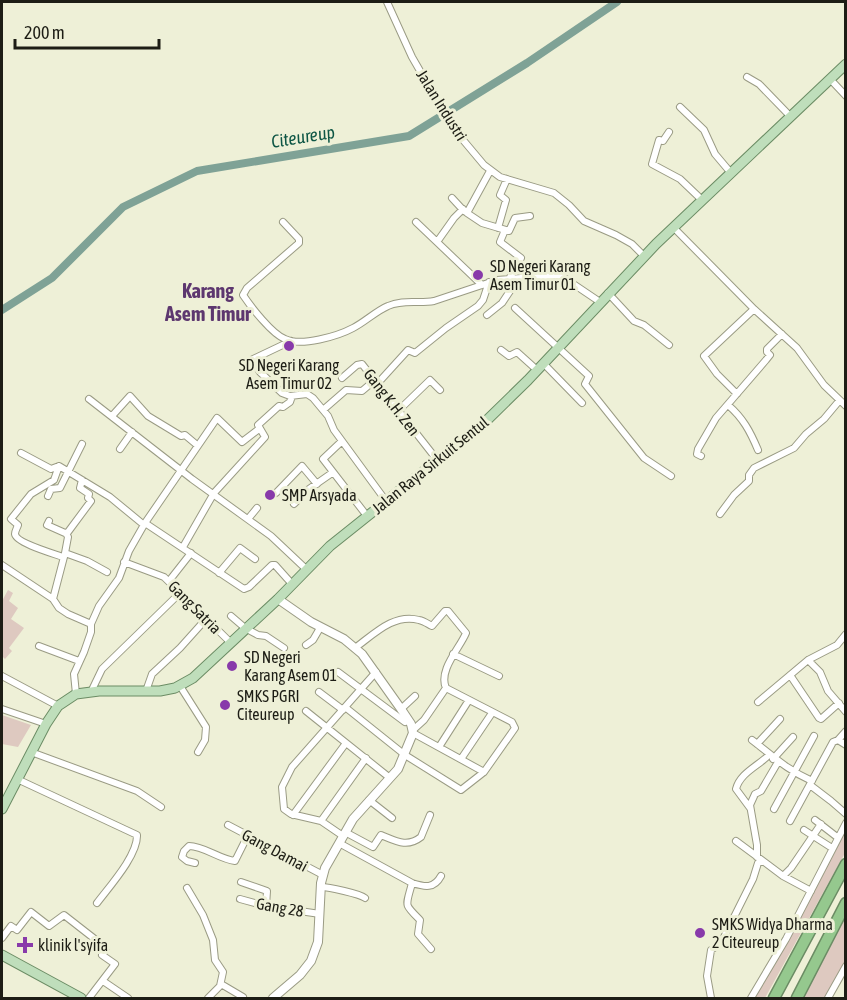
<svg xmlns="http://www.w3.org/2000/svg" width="847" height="1000" font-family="'Asap Condensed',sans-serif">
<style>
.green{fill:#dec9c0}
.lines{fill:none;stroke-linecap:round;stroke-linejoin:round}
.river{stroke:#7fa296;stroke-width:8}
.minor-casing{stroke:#9a9b84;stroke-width:8}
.tertiary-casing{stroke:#9a9b84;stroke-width:10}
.primary-casing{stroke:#6b8c64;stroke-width:11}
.motorway-casing{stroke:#6b8c64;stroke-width:13}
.minor{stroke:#fff;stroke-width:6}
.tertiary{stroke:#fff;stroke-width:8}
.primary{stroke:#bfdebb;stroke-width:9}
.motorway{stroke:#95c88e;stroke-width:10}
.poi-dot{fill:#883aaa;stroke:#eef0d7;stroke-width:2}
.labels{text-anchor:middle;stroke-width:6;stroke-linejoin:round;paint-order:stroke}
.street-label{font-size:16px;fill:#1d1d15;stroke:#eef0d7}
.poi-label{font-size:16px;fill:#1d1d15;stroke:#eef0d7;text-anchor:start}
.water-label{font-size:18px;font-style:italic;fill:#0e5645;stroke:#eef0d7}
.quarter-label{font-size:20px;font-weight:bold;fill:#5d376f;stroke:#eef0d7}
</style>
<rect width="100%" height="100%" fill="#eef0d7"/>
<path class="green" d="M8 590 13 593 9 601 18 608 11 619 24 628 9 648 12 651 5 659 2 656V601Z
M2 715 31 725 18 747 2 744Z
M845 823V853L765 998H751Z
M845 903V966L828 998H797Z"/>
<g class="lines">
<path class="river" d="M2 310 52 278 123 207 197 171 409 136 527 63 617 2"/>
<g class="minor-casing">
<path id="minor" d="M387 2 412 57 453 128 484 165 500 177 554 193 569 205 584 221 616 235 632 244 644 256
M747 77 759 84 791 117
M830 79 846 96
M680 107 704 130 715 154 731 173
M669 132 663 141 659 140 652 164 680 179 702 200
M490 171 467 213 482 223 509 231 515 218 530 216
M452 198 464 211
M283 222 299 239V243L247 288 243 295C251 307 272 334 285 339 301 347 338 336 353 328 365 322 376 311 388 306 403 299 419 304 434 301L497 280 560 275 600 302
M416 222 482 285
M673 227 754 309 797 348 824 385 846 406
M498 228 506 200 500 195 507 179
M505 230 500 242 521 258 509 279
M437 242 454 218 463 209
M608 293 634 321 644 325 669 345
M515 308 589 376 585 384 644 458 671 476
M487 315 502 303 518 279
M291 341 251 360 260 372 282 393 290 396 307 394 313 398 328 416 334 430 386 501
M501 350 509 356 517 352 537 370
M543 363 582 403
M342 378 357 365 362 364 438 461
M378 383 408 350 415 353 446 328 478 306 483 300 489 282
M737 394 717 374 704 356 754 309
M89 399 192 479 271 536 306 569
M728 405C743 418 750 431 758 450
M323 410 346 390 362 391 375 380
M398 411 430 380 440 390
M112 416 130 396 148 416 181 436 185 435 197 445
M342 441 323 459 367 516
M120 449 132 432
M21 453 51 469 59 466 110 497 144 525
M701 456 697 454 698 449 716 418 766 360 770 355 767 352V349L782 334
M59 466 54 480 31 494 11 519 18 525C17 528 15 531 15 534 16 543 55 554 63 557
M276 493 302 466 317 484
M48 496 51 489 60 488 82 444
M294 504 309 489 332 473
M720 514 734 495 749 481V475L754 468 794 448 806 434 824 419 839 401
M248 519 257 508
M49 521 47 525 65 533 68 532 91 501 88 498 89 494 80 488 82 480
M145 523 244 589 249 587 272 565H275L292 584
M183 547 214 493 265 437 258 425 279 406 283 407 290 402 292 396
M65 553 68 537 66 533
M124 562 164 577 230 642
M2 565 53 599 59 608 68 614 91 624
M219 573 240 548 255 559
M169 581 191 553
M53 599 65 553 87 561 107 572
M231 616 245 628 258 635 266 636 284 648
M306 645 313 640 320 628
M39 646 79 661
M355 648C374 634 394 613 419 620 424 621 428 624 432 626L445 611H448L466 633C460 648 438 670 446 688
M453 654 499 676
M808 660 820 672 828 691 846 712
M338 672 405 722
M790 675 819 718 821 719 839 703
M2 676 58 706
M180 686 206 727 205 740 198 752
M146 691 152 674 180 648 206 619
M91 692 102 669 180 593
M319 692 343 710
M76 694 74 674 84 652 91 632V624L99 606 119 578 129 551 145 523 217 418 242 442 259 429
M758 702 808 660 837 645 846 634
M345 707 405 755 461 790 484 772 515 728 512 722 446 688 424 720 413 730
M2 709 46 724
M401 709 415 696
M306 711 390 778
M413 733 484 772
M752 740C773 756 787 770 812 781
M838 740 846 731
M757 744 780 719
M439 747 469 700
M31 752 137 791 161 807
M366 758 321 821 291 814 284 809 282 787 292 767 376 672
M461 759 492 713
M773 759 793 737
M17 779 137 835C138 855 109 887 97 903
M810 785 831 801 846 814
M369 800 392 818
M750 808 736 789C740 773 758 766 769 755
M774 809 814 736
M293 815 346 743
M815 820 837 837
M321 821 343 836
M790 821 833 742 838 740 846 745
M228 825 323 875
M804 830 832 848
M345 832 373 847 381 835C396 841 407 848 421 837L430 815
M736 841 783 876 811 891
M339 843 412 883
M757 857V845L750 805 755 794 761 791 778 762
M195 863 187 861 182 857 184 851 189 846C204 846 219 859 235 861L248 835
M783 876 791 868 821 824
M241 882 267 891 266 906
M321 887C329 887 360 894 365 898
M187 888 203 915 213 940 215 960 223 972 220 986 208 998
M240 899 266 906 320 914
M2 938 11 926 17 930 31 912 49 926 64 915 105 947 106 949 102 955 115 964 89 998
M431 949 418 934 420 920C403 903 406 907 412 883 425 887 434 889 441 876
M103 981 128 998
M221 984 243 997
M711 998 707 976 711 950 721 943 753 879 758 863 762 861
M751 998 786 939 846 823
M828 998 846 966"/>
</g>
<g class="tertiary-casing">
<path id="tertiary" d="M273 998 300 975 311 961 318 942 321 883 325 868 353 819 398 769 413 733 411 724 401 709 362 654 344 639 311 622 278 599"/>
</g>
<g class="primary-casing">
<path id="primary" d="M2 809 46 724 58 706 76 694 99 691H160L175 688 193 678 278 599 330 546 484 423 528 380 656 244 846 64
M2 955 81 998"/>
</g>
<g class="motorway-casing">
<path id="motorway" d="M774 998 846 864
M797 998 846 903"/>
</g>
<use href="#minor" class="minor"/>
<use href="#tertiary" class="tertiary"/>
<use href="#primary" class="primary"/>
<use href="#motorway" class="motorway"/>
</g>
<g class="poi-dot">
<circle cx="478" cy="275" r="6"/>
<circle cx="289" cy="346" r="6"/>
<circle cx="270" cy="495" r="6"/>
<circle cx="232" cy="666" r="6"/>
<circle cx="225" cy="705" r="6"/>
<circle cx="700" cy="933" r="6"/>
<path d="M22 936h6v6h6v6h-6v6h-6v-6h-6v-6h6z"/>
</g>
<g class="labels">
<g class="street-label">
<text transform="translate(442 105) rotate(58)" y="6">Jalan Industri</text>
<text transform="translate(392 402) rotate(52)" y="6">Gang K.H. Zen</text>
<text transform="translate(430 465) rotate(-39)" y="6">Jalan Raya Sirkuit Sentul</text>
<text transform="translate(195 607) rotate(45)" y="6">Gang Satria</text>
<text transform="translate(275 850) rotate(28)" y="6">Gang Damai</text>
<text transform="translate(280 907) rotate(10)" y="6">Gang 28</text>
</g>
<g class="poi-label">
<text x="490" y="272">SD Negeri Karang<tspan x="490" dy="18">Asem Timur 01</tspan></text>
<text x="289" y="371" text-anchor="middle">SD Negeri Karang<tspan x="289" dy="18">Asem Timur 02</tspan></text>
<text x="282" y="501">SMP Arsyada</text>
<text x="244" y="663">SD Negeri<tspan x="244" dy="18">Karang Asem 01</tspan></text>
<text x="237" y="702">SMKS PGRI<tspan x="237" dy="18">Citeureup</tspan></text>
<text x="712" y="930">SMKS Widya Dharma<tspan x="712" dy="18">2 Citeureup</tspan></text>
<text x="38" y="951">klinik l'syifa</text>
</g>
<g class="water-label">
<text transform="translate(303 137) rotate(-9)" y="6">Citeureup</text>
</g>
<g class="quarter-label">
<text x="208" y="298">Karang<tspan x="208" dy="23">Asem Timur</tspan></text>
</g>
</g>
<rect width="847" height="1000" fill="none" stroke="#1d1d15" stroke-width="6"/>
<path d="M15 39v9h144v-9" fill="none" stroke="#1d1d15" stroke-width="3"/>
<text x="24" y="39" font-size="18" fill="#1d1d15" stroke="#eef0d7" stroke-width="4.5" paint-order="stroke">200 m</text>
</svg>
